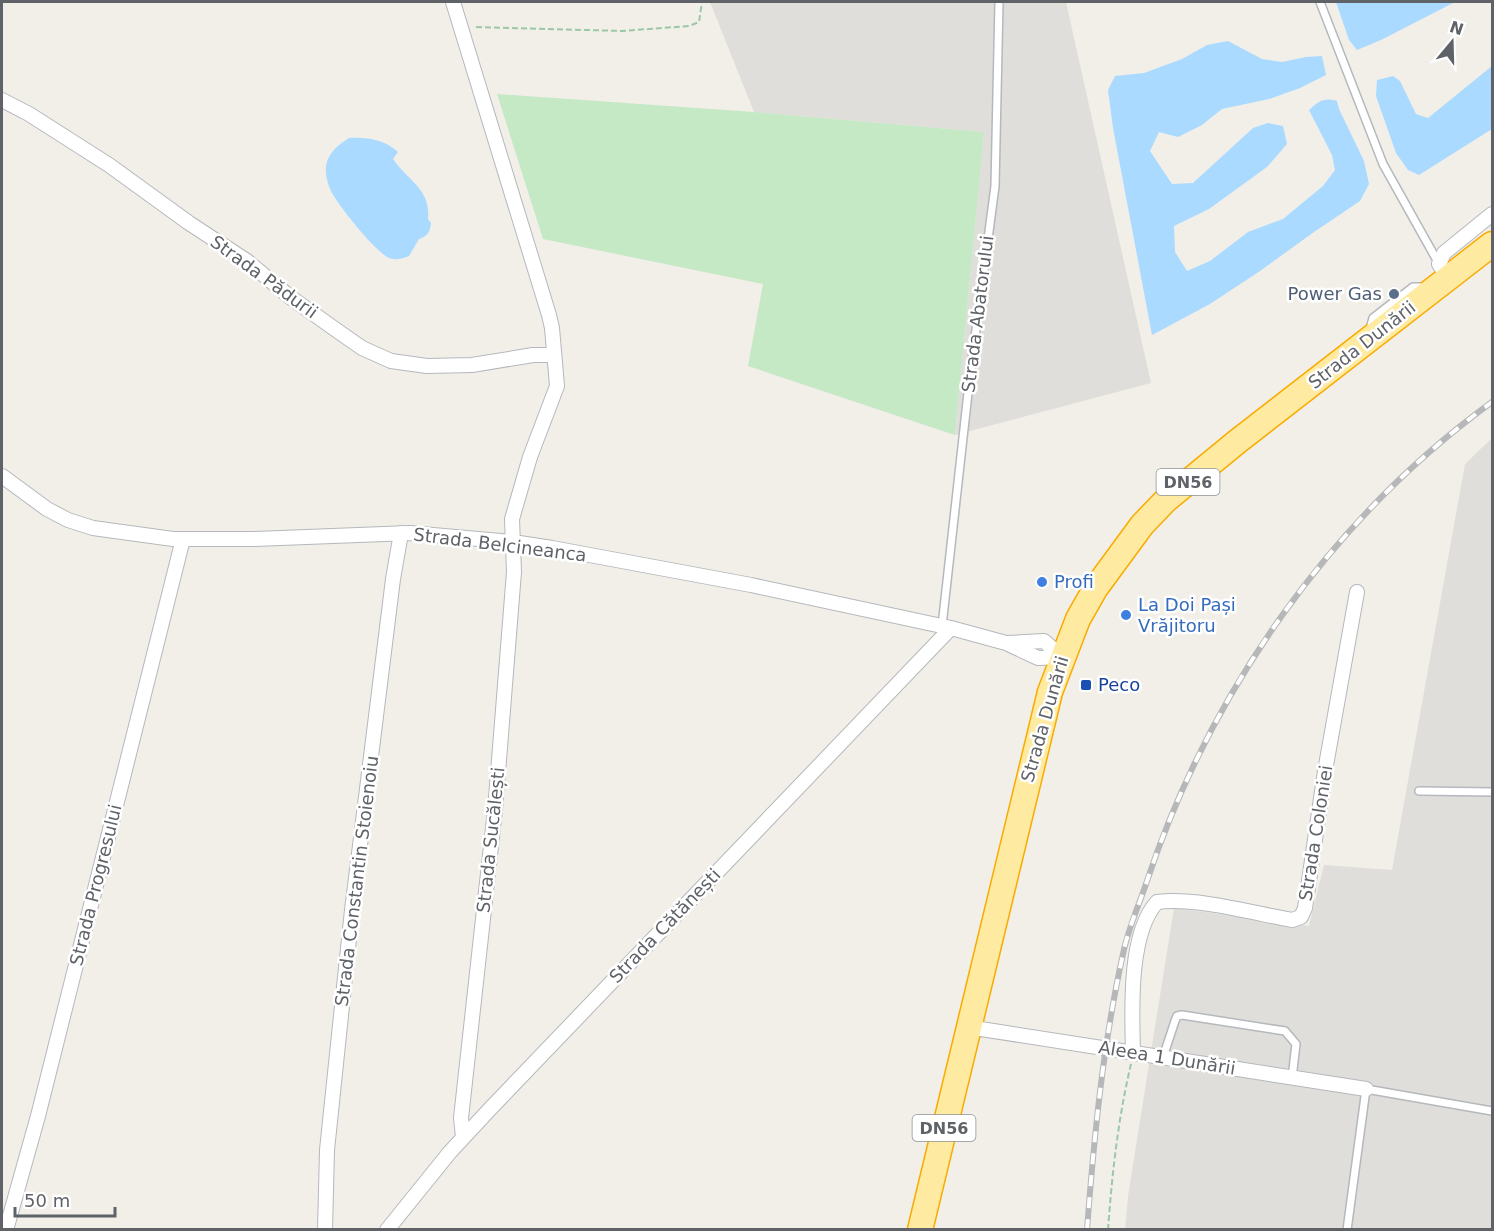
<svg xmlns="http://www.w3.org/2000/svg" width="1494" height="1231" font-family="'DejaVu Sans',sans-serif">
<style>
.industrial{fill:#e0deda}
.green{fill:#c5e8c5}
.water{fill:#aadaff}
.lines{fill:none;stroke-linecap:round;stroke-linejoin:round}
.service-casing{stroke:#b5b8bc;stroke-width:10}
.minor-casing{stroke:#b5b8bc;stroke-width:16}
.trunk-casing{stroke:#f9ab00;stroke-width:27}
.path{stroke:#9cc7a9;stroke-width:2;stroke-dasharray:6 3;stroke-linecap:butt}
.service{stroke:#fff;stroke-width:7}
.minor{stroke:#fff;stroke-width:14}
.trunk{stroke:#feeaa1;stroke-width:24}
.rail-casing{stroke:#b6b7b8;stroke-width:6}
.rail{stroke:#fff;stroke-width:4;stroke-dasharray:11;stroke-linecap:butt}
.service-dot{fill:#5c6f8a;stroke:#fff;stroke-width:2}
.shop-dot{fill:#3f7fe0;stroke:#fff;stroke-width:2}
.transit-dot{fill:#1a4fb4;stroke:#fff;stroke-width:2}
.labels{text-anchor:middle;stroke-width:5;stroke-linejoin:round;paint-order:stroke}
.shield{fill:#fff;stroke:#8f9295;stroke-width:1.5}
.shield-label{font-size:16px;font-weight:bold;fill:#5f6368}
.street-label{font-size:18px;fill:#5f6368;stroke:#fff}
.service-label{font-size:18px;fill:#4e5e75;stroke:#fff;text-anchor:end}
.shop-label{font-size:18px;fill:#366cbe;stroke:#fff;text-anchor:start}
.transit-label{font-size:18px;fill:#164399;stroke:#fff;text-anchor:start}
</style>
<rect width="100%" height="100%" fill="#f1efe8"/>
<path class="industrial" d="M710 2H1066L1151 383 955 435 984 132 754 112Z
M1492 438V1229L1125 1230 1128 1196 1174 908 1309 926 1324 865 1392 870 1465 464Z"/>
<path class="green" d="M497 94 754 112 984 132 955 435 748 366 763 284 543 239Z"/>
<path class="water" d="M1336 2H1455L1381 40 1357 50 1349 40Z
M1228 41 1262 59 1282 62 1306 57 1322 56 1326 75 1300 88 1269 99 1222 109 1202 125 1178 137 1159 132 1150 151 1172 184 1193 183 1253 128 1268 123 1283 126 1287 144 1267 167 1209 209 1174 226 1175 252 1187 271 1210 261 1248 232 1283 219 1323 186 1335 170 1332 155 1309 110C1319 101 1324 97 1337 101L1339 109 1364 161 1369 184 1360 201 1314 232 1260 271 1210 304 1152 335 1113 128 1108 90 1115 76 1144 73 1182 59 1207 45Z
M1492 66V129L1419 175 1408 170 1396 153 1376 96 1377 80 1393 76 1400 81 1416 114 1428 118Z
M349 138C366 137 384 139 398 152L393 159C408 181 431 189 428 219L431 223C430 232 428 236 419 239L409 256C402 259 394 261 387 257 371 246 342 210 332 193 328 186 325 174 326 166 328 153 338 145 349 138Z"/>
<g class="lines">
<g class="service-casing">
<path id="service" d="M1320 2 1383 164 1439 264
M1370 329 1373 318 1413 287H1425
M942 626 970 375 995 186 999 2
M1419 791 1492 792
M1163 1057 1175 1021 1177 1016 1182 1015 1285 1031 1296 1044 1292 1078
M1347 1230 1366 1089 1492 1111"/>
</g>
<g class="minor-casing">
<path id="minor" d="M453 2 549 315 552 328 557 386 530 457 512 519 514 572 495 810 461 1118 463 1137
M2 100 29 114 109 165 189 223 247 261 290 297 332 327 362 348 391 361 427 366 472 365 533 355H554
M1448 278 1439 264 1444 253 1492 214
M2 476 47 509 68 520 93 528 173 539H255L410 533 513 542 552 548 751 585 951 628 1006 643 1038 658 1062 657
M1008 643 1044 641 1062 657
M968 1027 1366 1089
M1133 1053C1132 1012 1128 934 1157 902 1196 897 1253 913 1292 920L1301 917 1305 908 1325 771 1357 592
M6 1230 38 1116 183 539
M325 1230 327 1150 352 910 393 579 401 533
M387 1230 450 1152 489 1110 951 628"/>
</g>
<g class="trunk-casing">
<path id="trunk" d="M920 1230 1050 692 1078 619 1095 589 1142 525 1166 500 1238 441 1492 244"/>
</g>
<path class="path" d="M476 27 622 31 689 26 699 22 702 2
M1108 1230C1112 1174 1118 1119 1131 1064"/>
<use href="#service" class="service"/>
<use href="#minor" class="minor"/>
<use href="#trunk" class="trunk"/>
<g class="rail-casing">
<path id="rail" d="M1087 1230C1094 1137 1103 1044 1123 954 1128 929 1139 905 1147 881 1210 692 1331 519 1492 402"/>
</g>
<use href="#rail" class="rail"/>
</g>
<circle class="service-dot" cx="1394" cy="294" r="6"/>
<g class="shop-dot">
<circle cx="1042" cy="582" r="6"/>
<circle cx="1126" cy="615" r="6"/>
</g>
<rect class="transit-dot" x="1080" y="679" width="12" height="12" rx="3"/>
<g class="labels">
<g class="shield">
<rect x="1156.5" y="469" width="63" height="26" rx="4.5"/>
<rect x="912.5" y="1115" width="63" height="26" rx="4.5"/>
</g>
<g class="shield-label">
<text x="1188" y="488">DN56</text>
<text x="944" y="1134">DN56</text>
</g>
<g class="street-label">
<text transform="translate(264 277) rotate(36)" y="6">Strada Pădurii</text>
<text transform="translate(978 314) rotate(-83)" y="6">Strada Abatorului</text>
<text transform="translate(1362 345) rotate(-38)" y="6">Strada Dunării</text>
<text transform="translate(500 545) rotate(7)" y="6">Strada Belcineanca</text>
<text transform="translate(1045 719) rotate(-74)" y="6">Strada Dunării</text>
<text transform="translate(1316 833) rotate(-81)" y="6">Strada Coloniei</text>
<text transform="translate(491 840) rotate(-84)" y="6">Strada Sucălești</text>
<text transform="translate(357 881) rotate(-83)" y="6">Strada Constantin Stoienoiu</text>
<text transform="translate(96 885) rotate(-76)" y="6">Strada Progresului</text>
<text transform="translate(665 926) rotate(-46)" y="6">Strada Cătănești</text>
<text transform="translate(1167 1058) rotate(9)" y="6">Aleea 1 Dunării</text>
</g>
<g class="service-label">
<text x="1382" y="300">Power Gas</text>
</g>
<g class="shop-label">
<text x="1054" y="588">Profi</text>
<text x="1138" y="611">La Doi Pași<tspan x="1138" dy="21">Vrăjitoru</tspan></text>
</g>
<g class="transit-label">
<text x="1098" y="691">Peco</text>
</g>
</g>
<rect width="1494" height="1231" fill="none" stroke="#5f6368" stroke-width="6"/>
<g transform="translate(1452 42) rotate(19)" stroke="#ffffff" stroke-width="4.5" paint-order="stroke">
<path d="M0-4.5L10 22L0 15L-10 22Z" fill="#5f6368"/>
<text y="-9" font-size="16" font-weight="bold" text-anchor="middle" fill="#5f6368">N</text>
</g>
<path d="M15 1207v9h100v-9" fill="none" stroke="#5f6368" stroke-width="3"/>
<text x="24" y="1207" font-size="18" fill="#5f6368" stroke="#ffffff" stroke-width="4.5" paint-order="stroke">50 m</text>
</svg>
